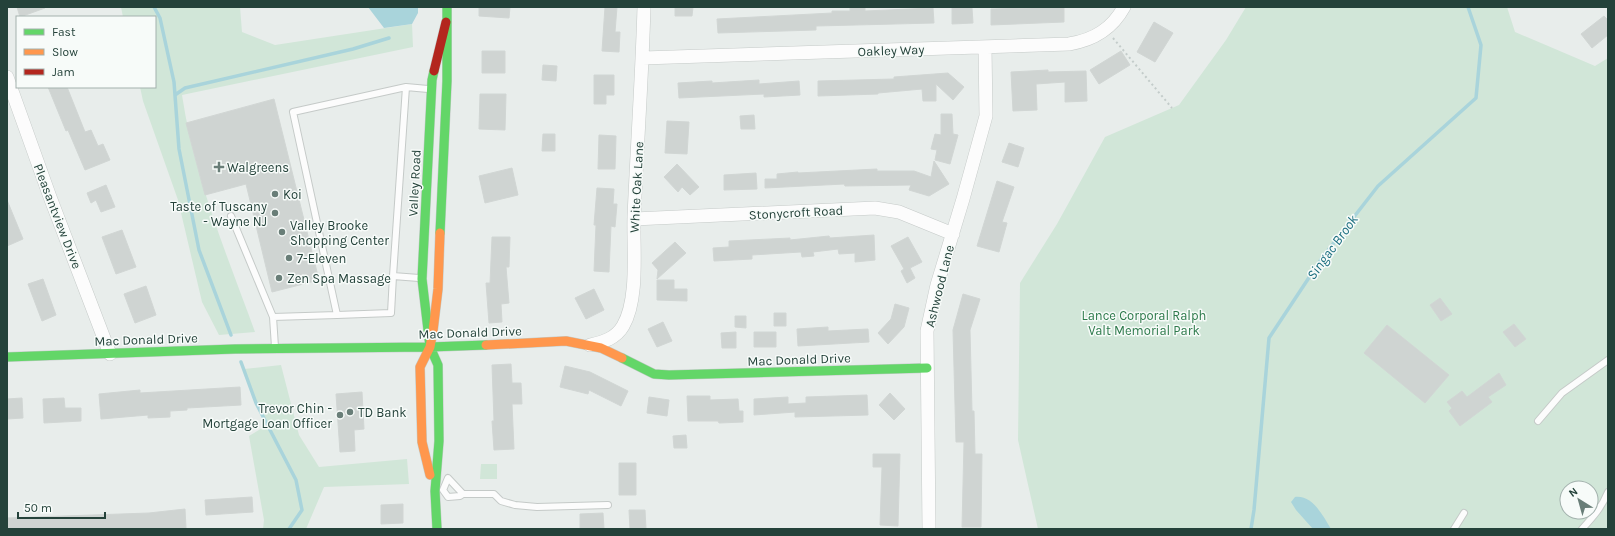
<svg xmlns="http://www.w3.org/2000/svg" width="1615" height="536" font-family="Karla,sans-serif">
<style>
.green{fill:#d1e6d8;fill-rule:evenodd}
.water{fill:#a9d4db}
.lines{fill:none;stroke-linecap:round;stroke-linejoin:round}
.stream{stroke:#a9d4db;stroke-width:3.5}
.building{fill:#cfd4d2;stroke:#d1d6d4}
.lane-casing{stroke:#c5cac8;stroke-width:8}
.street-casing{stroke:#c5cac8;stroke-width:14}
.fast-casing{stroke:#c3cbc8;stroke-width:10}
.slow-casing{stroke:#c3cbc8;stroke-width:10}
.jam-casing{stroke:#c3cbc8;stroke-width:10}
.path{stroke:#c3ccca;stroke-width:2;stroke-dasharray:2 3;stroke-linecap:butt}
.lane{stroke:#fcfcfc;stroke-width:6}
.street{stroke:#fcfcfc;stroke-width:13}
.fast{stroke:#63d668;stroke-width:9}
.slow{stroke:#ff974d;stroke-width:9}
.jam{stroke:#b3261e;stroke-width:9}
.poi-dot{fill:#697e78;stroke:#f7fbf9;stroke-width:1.5}
.labels{text-anchor:middle;stroke-width:3;stroke-linejoin:round;paint-order:stroke}
.street-label{font-size:13px;fill:#24423a;stroke:#f7fbf9}
.poi-label{font-size:13px;fill:#24423a;stroke:#f7fbf9;text-anchor:start}
.park-label{font-size:13px;fill:#2d7a4b;stroke:#f7fbf9}
.water-label{font-size:14px;font-style:italic;fill:#1c6f80;stroke:#f7fbf9}
</style>
<rect width="100%" height="100%" fill="#e8edeb"/>
<path class="green" d="M121 7H240L242 32 275 45 412 24 413 47 182 95C194 177 227 255 255 332L219 335 202 302 178 200 143 101 140 87H155V17H123Z
M1246 7H1507L1515 32 1595 66 1608 58V529H1038L1018 440 1020 283 1057 224 1105 137 1179 105 1226 40ZM1567 488H1591V512H1567Z
M281 365 299 435 319 467 407 459 409 484 324 487 306 529H263L264 520 249 436 267 425 256 403 244 369Z
M481 464H497V479H480Z"/>
<path class="water" d="M368 7H418V13L412 24 384 28Z
M1295 497C1313 495 1323 516 1331 529H1313L1296 510 1291 502Z"/>
<g class="lines">
<path class="stream" d="M154 7 160 18 174 82 179 149 199 250 231 335
M175 95 185 88 353 49 389 38
M241 362 256 403 296 480 302 510 289 529
M1251 529 1254 510 1269 338 1322 258 1378 186 1476 98 1481 45 1468 7"/>
</g>
<path class="building" d="M17 7H44L45 8 20 17Z
M479 7H510L509 18 479 16Z
M605 7H617L615 32H620L619 52 602 51Z
M675 7H693L692 16H675Z
M850 7H865V11L933 8 934 23 816 26V30L718 33 717 19 832 13V11H850Z
M952 7 972 8 973 23 952 24Z
M1030 7H1064V22L991 25V9L1031 8Z
M1604 16 1608 20V35L1592 48 1581 34Z
M1154 22 1173 33 1155 62 1137 52Z
M482 51H505V73H482Z
M1121 51 1130 65 1099 84 1090 70Z
M543 65 557 66 556 81 542 80Z
M1048 70V72L1086 71 1087 101 1065 102V82L1036 84 1037 110 1013 111 1011 72Z
M948 73 964 87 953 100 936 84V101H923L922 89 878 93V94L818 96V81L894 79V77Z
M594 75H614V95H606V104H594Z
M759 80V84L799 81 800 95 764 97V94L679 98 678 83 712 81V83Z
M48 87H67L85 132 91 130 98 146 103 144 110 160 85 170 68 130 66 131Z
M480 94H506L505 130 479 129Z
M274 99 319 280 272 292 246 184 205 195 186 123Z
M941 114H952L953 134 958 135 950 164 935 160 937 150 931 149 935 134 941 135Z
M754 115 755 129H741L740 116Z
M667 121 689 122 687 154 665 153Z
M543 134H555V151H542Z
M599 135 616 136 615 169H598Z
M1009 143 1024 148 1018 167 1002 162Z
M934 161 949 184 929 196 909 190 911 185 845 186 844 184 765 188V179H777V174L798 172V173L877 169V171H914L931 177Z
M677 164 699 187 690 195 682 187 678 192 664 177Z
M512 168 518 195 485 203 479 176Z
M756 173 757 189 724 190V175Z
M997 181 1014 187 1002 222 1007 223 999 252 977 246Z
M106 185 115 207 101 212 96 200 91 203 87 193Z
M597 188 614 189 613 204H617L615 227 611 226 609 272 594 271 596 225H594Z
M7 200 23 239 7 246Z
M122 230 136 267 116 274 102 237Z
M874 235 875 260 855 262V253L839 254 838 249 813 252 814 256 802 257 801 252 752 255V259L714 261 713 248 729 247V241L790 238V240L829 236 830 238Z
M492 237H510L509 267H506L509 303 501 304 502 322 489 323 486 283H490Z
M908 237 922 262 910 268 915 278 907 283 901 271 904 269 891 246Z
M675 242 686 253 657 279 658 270 652 263Z
M43 279 56 315 42 321 28 284Z
M657 280H674V289H687V301L657 300Z
M146 286 156 315 135 323 124 294Z
M594 289 604 310 586 319 575 298Z
M963 294 980 299 970 330 972 411H974L975 454H982L981 527H962L964 442H956L953 330Z
M1440 298 1452 314 1441 321 1430 305Z
M895 304 909 308 904 327 888 344 878 333 891 319Z
M774 313H786V326H774Z
M735 316H746V328L735 327Z
M663 322 672 341 657 347 648 329Z
M1514 324 1526 339 1515 347 1503 332Z
M1387 325 1449 375 1425 403 1364 353Z
M828 327V331L868 329 869 342 798 346 797 329Z
M736 332V348H722L721 333Z
M754 332H776V347H754Z
M511 364 512 383H521L522 404H512L514 449 494 450 492 421H494L492 365Z
M565 366 590 372 628 391 621 406 589 390 588 394 560 387Z
M1499 373 1506 385 1488 397 1492 402 1460 426 1449 411 1452 408 1447 402 1462 391 1467 397Z
M240 387 241 405 187 408V410L170 411V417L148 418V415L101 419 99 394 140 390V393Z
M362 392 364 429 354 430 355 451 340 452 336 394Z
M890 393 905 409 894 420 879 405Z
M867 395 868 415 795 417V412L754 415V399L788 397V404L806 403V397Z
M687 396H710V400L738 399 739 411H743V422L719 423 718 421H688Z
M649 397 669 400 667 416 647 413Z
M22 398 23 418 7 419V399Z
M64 398 65 408H81V421L44 423 43 399Z
M686 435 687 448H674L673 436Z
M873 454H900L898 526 880 525 882 467H873Z
M619 463H636V495H619Z
M252 497 253 512 206 515 205 500Z
M403 504V523L381 524V505Z
M185 509 186 528 7 529V518L149 513Z
M629 510H645L646 529H630Z
M603 513 604 529H580V514Z"/>
<g class="lines">
<g class="lane-casing">
<path id="lane" d="M231 216 273 317
M393 276 406 87
M337 315 391 313 393 276 419 278
M275 347 273 317 337 315 293 112 406 87 428 89
M1538 421 1562 393 1608 360
M448 478 463 494 460 496 448 497 443 490Z
M463 494H494L501 501 515 505 537 507 608 505
M1454 529 1464 513
M1582 529C1593 517 1602 507 1608 492"/>
</g>
<g class="street-casing">
<path id="street" d="M643 58 1069 44C1094 40 1112 29 1124 7
M7 77 50 197 110 354
M634 219 875 208 899 212 953 234
M590 345C604 342 616 338 623 326 639 299 633 248 634 217 637 147 642 77 644 7
M929 529 927 331 937 285 963 199 986 116 985 47"/>
</g>
<g class="fast-casing">
<path id="fast" d="M434 71 432 80 422 279 430 347 438 365 439 441 435 491 437 529
M440 233 447 81V7
M7 357 235 349 430 347 486 345
M622 358 654 374 669 375 927 368"/>
</g>
<g class="slow-casing">
<path id="slow" d="M486 345 566 341 601 348 622 358
M430 475 422 442 420 367 430 347 433 331 438 289 440 233"/>
</g>
<g class="jam-casing">
<path id="jam" d="M434 71 446 22"/>
</g>
<path class="path" d="M1113 38 1172 108"/>
<use href="#lane" class="lane"/>
<use href="#street" class="street"/>
<use href="#fast" class="fast"/>
<use href="#slow" class="slow"/>
<use href="#jam" class="jam"/>
</g>
<g class="poi-dot">
<path d="M217 161h4v4h4v4h-4v4h-4v-4h-4v-4h4z"/>
<circle cx="275" cy="194" r="4"/>
<circle cx="275" cy="213" r="4"/>
<circle cx="282" cy="232" r="4"/>
<circle cx="289" cy="258" r="4"/>
<circle cx="279" cy="278" r="4"/>
<circle cx="350" cy="412" r="4"/>
<circle cx="340" cy="415" r="4"/>
</g>
<g class="labels">
<g class="street-label">
<text transform="translate(891 50) rotate(-2)" y="5">Oakley Way</text>
<text transform="translate(414 183) rotate(-87)" y="5">Valley Road</text>
<text transform="translate(636 187) rotate(-87)" y="5">White Oak Lane</text>
<text transform="translate(796 212) rotate(-3)" y="5">Stonycroft Road</text>
<text transform="translate(58 216) rotate(69)" y="5">Pleasantview Drive</text>
<text transform="translate(939 286) rotate(-76)" y="5">Ashwood Lane</text>
<text transform="translate(470 332) rotate(-2)" y="5">Mac Donald Drive</text>
<text transform="translate(146 339) rotate(-2)" y="5">Mac Donald Drive</text>
<text transform="translate(799 359) rotate(-2)" y="5">Mac Donald Drive</text>
</g>
<g class="poi-label">
<text x="227" y="172">Walgreens</text>
<text x="283" y="199">Koi</text>
<text x="267" y="211" text-anchor="end">Taste of Tuscany<tspan x="267" dy="15">- Wayne NJ</tspan></text>
<text x="290" y="230">Valley Brooke<tspan x="290" dy="15">Shopping Center</tspan></text>
<text x="297" y="263">7-Eleven</text>
<text x="287" y="283">Zen Spa Massage</text>
<text x="332" y="413" text-anchor="end">Trevor Chin -<tspan x="332" dy="15">Mortgage Loan Officer</tspan></text>
<text x="358" y="417">TD Bank</text>
</g>
<g class="park-label">
<text x="1144" y="320">Lance Corporal Ralph<tspan x="1144" dy="15">Valt Memorial Park</tspan></text>
</g>
<g class="water-label">
<text transform="translate(1332 247) rotate(-54)" y="5">Singac Brook</text>
</g>
</g>
<rect width="1615" height="536" fill="none" stroke="#24423a" stroke-width="16"/>
<rect x="16" y="16" width="140" height="72" fill="#f7fbf9" stroke="#a3b1ad"/>
<rect x="24" y="29" width="20" height="6" fill="#63d668" stroke="#a3b1ad"/>
<text x="52" y="36" font-size="12" fill="#24423a">Fast</text>
<rect x="24" y="49" width="20" height="6" fill="#ff974d" stroke="#a3b1ad"/>
<text x="52" y="56" font-size="12" fill="#24423a">Slow</text>
<rect x="24" y="69" width="20" height="6" fill="#b3261e" stroke="#a3b1ad"/>
<text x="52" y="76" font-size="12" fill="#24423a">Jam</text>
<g transform="translate(1579 500) rotate(323)"><circle r="19" fill="#f7fbf9" stroke="#a3b1ad"/>
<path d="M0-3L7 15L0 10L-7 15Z" fill="#697e78"/>
<text y="-6" font-size="11" font-weight="bold" text-anchor="middle" fill="#24423a">N</text>
</g>
<path d="M18 512v6h87v-6" fill="none" stroke="#24423a" stroke-width="2"/>
<text x="24" y="512" font-size="12" fill="#24423a" stroke="#f7fbf9" stroke-width="3" paint-order="stroke">50 m</text>
</svg>
